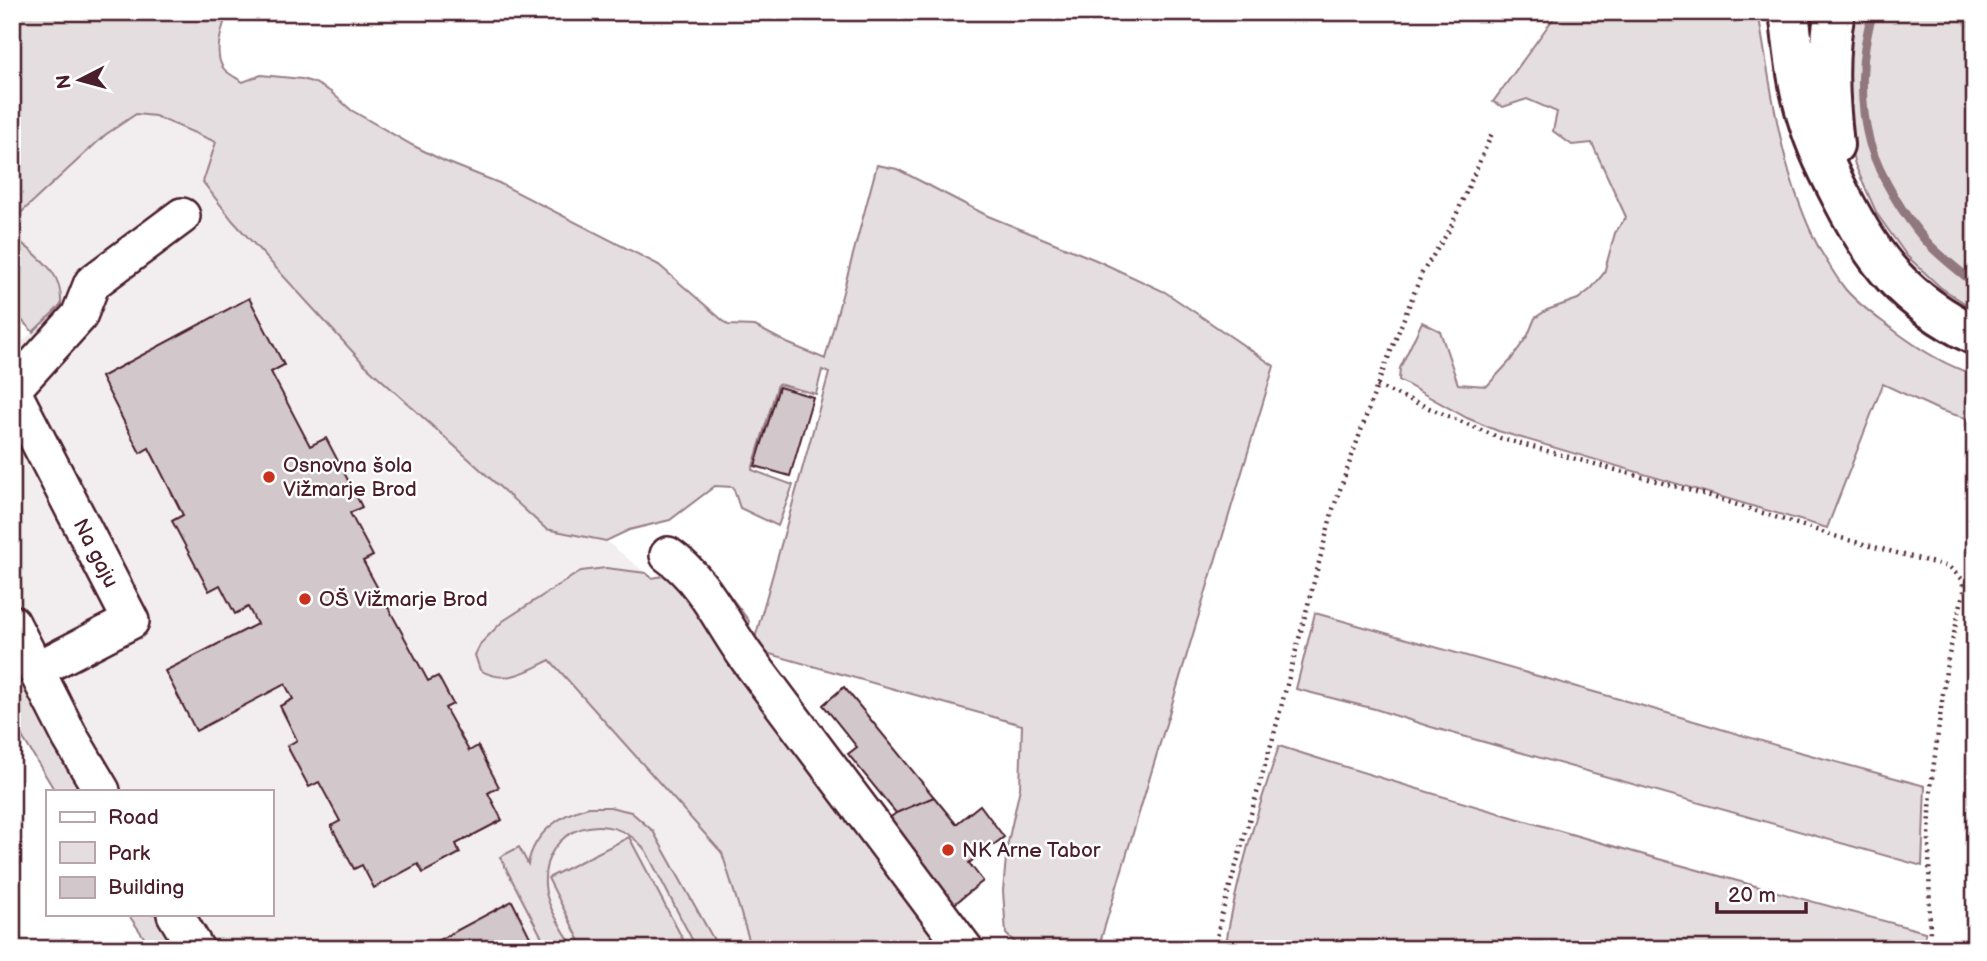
<svg xmlns="http://www.w3.org/2000/svg" width="1987" height="961" font-family="'Balsamiq Sans',sans-serif">
<style>
.built{fill:#f2eeef}
.green{fill:#e5dee0;stroke:#987e86;stroke-width:2}
.lines{fill:none;stroke-linecap:round;stroke-linejoin:round}
.stream{stroke:#91787e;stroke-width:9}
.building{fill:#d2c7cb;stroke:#4a1f2b;stroke-width:2}
.minor-casing{stroke:#4a1f2b;stroke-width:40}
.highway-casing{stroke:#4a1f2b;stroke-width:44}
.path{stroke:#4a1f2b;stroke-width:4.5;stroke-dasharray:2 5;stroke-linecap:butt}
.minor{stroke:#fff;stroke-width:35}
.highway{stroke:#fff;stroke-width:38}
.poi-dot{fill:#c8321e;stroke:#fff;stroke-width:2.5}
.labels{text-anchor:middle;stroke-width:5;stroke-linejoin:round;paint-order:stroke}
.poi-label{font-size:21px;fill:#4a1f2b;stroke:#fff;text-anchor:start}
.street-label{font-size:21px;fill:#4a1f2b;stroke:#fff}
</style>
<rect width="100%" height="100%" fill="#fff"/>
<filter id="ink" filterUnits="userSpaceOnUse"><feTurbulence type="fractalNoise" baseFrequency=".0143" numOctaves="2"/><feDisplacementMap in="SourceGraphic" scale="14" xChannelSelector="R" yChannelSelector="G"/><feConvolveMatrix kernelMatrix="1 2 1 2 8 2 1 2 1" color-interpolation-filters="sRGB"/></filter>
<g filter="url(#ink)">
<path class="built" d="M136 114 155 116 187 128 216 142 447 414 646 573 542 647 550 659 722 853 752 949H180L157 914H271V791H84L12 656V351L61 305 56 275 12 235V221L105 135Z"/>
<path class="green" d="M12 12H227C223 28 212 54 224 69 228 74 237 78 243 82L261 75 302 79 315 83 331 92 351 110 412 145 444 161 499 183 659 265 728 325 755 326 787 343 825 359 877 165 897 169 988 216 1096 260 1165 292 1274 366 1098 949H1022L1006 934 1003 891 1007 847 1020 788 1022 725 752 649 829 373 822 370 816 394 778 384 752 470 793 485 778 526 740 508 733 487 715 486 670 520 629 530 606 541 546 529 363 363 233 221 203 182 216 142 155 116 136 114 105 135 12 221Z
M1558 12H1758C1772 94 1781 176 1820 250 1828 263 1836 278 1846 290 1859 305 1875 316 1891 328 1917 348 1944 365 1975 375V421L1939 410 1883 384 1827 528 1498 431 1467 418 1399 380 1400 368 1422 322 1440 331 1458 384 1487 386 1510 361 1528 335 1535 318 1547 310 1578 299 1591 289 1604 273 1615 233 1626 217 1592 143 1572 145 1553 131 1557 112 1527 99 1503 107 1493 102Z
M1849 12H1975V310L1940 287 1907 256 1877 214 1855 165 1845 125Z
M12 235C37 257 63 269 61 305L33 332 12 310Z
M606 568 646 573 652 578 669 575 705 586 721 584 749 621 739 657 942 949H752L722 853 550 660C526 672 506 685 480 670L475 655 481 643 503 621 581 571Z
M1315 613 1633 703 1792 750 1925 786 1922 866 1431 727 1375 709 1296 689Z
M12 656 84 791H55L12 720Z
M1279 746C1492 814 1708 874 1925 932V949H1225C1236 880 1257 812 1279 746Z
M589 807H610L631 812 653 831 719 949H697L646 851C612 805 541 826 545 885 546 907 564 930 574 949H548L500 857 519 847 528 864C534 833 560 814 589 807Z
M629 837 688 949H584L548 878Z
M128 914H157L180 949H152Z"/>
<g class="lines">
<path class="stream" d="M1873 12C1860 52 1859 104 1870 144 1880 177 1904 216 1926 241 1940 257 1959 270 1975 284"/>
</g>
<path class="building" d="M249 298 284 365 271 372 310 446 326 438 362 507 350 513 373 556 363 561 428 681 438 676 453 704 445 708 469 751 478 746 499 787 488 793 502 820 456 844 460 853 423 873 418 864 374 888 362 865 354 869 331 826 340 821 319 782 309 787 287 746 297 740 280 706 293 699 285 684 196 731 165 671 257 624 248 607 235 614 220 585 209 591 172 521 183 515 149 448 140 453 101 377Z
M779 387 813 397 790 476 755 466Z
M844 687 934 797 896 813 848 754 857 747 823 705Z
M934 797 956 824 980 805 1004 837 969 863 983 881 952 906 887 820 896 813Z
M512 901 536 949H422Z"/>
<g class="lines">
<g class="minor-casing">
<path id="minor" d="M12 390 131 621 36 670
M12 390 79 316 92 283 182 216
M668 555C705 581 722 624 748 659 821 756 893 852 965 949
M12 623 70 737 102 791
M175 914 196 949"/>
</g>
<g class="highway-casing">
<path id="highway" d="M1789 12C1793 42 1795 73 1803 102 1811 136 1825 165 1841 196 1875 263 1906 301 1975 335
M1834 145C1829 100 1826 57 1835 12"/>
</g>
<path class="path" d="M1377 386 1500 438 1703 494 1841 538 1949 567 1962 579 1964 591 1947 663 1931 786 1929 839 1930 949
M1215 949 1221 917 1273 738 1333 509 1377 386 1422 273 1450 229 1493 131"/>
<use href="#minor" class="minor"/>
<use href="#highway" class="highway"/>
</g>
</g>
<g class="poi-dot">
<circle cx="269" cy="477" r="7"/>
<circle cx="305" cy="599" r="7"/>
<circle cx="948" cy="850" r="7"/>
</g>
<g class="labels">
<g class="poi-label">
<text x="283" y="472">Osnovna šola<tspan x="283" dy="24">Vižmarje Brod</tspan></text>
<text x="319" y="606">OŠ Vižmarje Brod</text>
<text x="962" y="857">NK Arne Tabor</text>
</g>
<g class="street-label">
<text transform="translate(96 553) rotate(63)" y="7">Na gaju</text>
</g>
</g>
<rect width="1987" height="961" fill="none" stroke="#fff" stroke-width="42"/>
<rect x="21" y="21" width="1945" height="919" fill="none" stroke="#4a1f2b" stroke-width="2.5" filter="url(#ink)"/>
<rect x="46" y="790" width="228" height="126" fill="#ffffff" stroke="#b7a5aa" stroke-width="2"/>
<rect x="60" y="812" width="35" height="10" fill="#ffffff" stroke="#b7a5aa" stroke-width="2"/>
<text x="108" y="824" font-size="21" fill="#4a1f2b">Road</text>
<rect x="60" y="842" width="35" height="21" fill="#e5dee0" stroke="#b7a5aa" stroke-width="2"/>
<text x="108" y="860" font-size="21" fill="#4a1f2b">Park</text>
<rect x="60" y="877" width="35" height="21" fill="#d2c7cb" stroke="#b7a5aa" stroke-width="2"/>
<text x="108" y="894" font-size="21" fill="#4a1f2b">Building</text>
<g transform="translate(80 80) rotate(264)" stroke="#ffffff" stroke-width="5" paint-order="stroke">
<path d="M0-5L12 26L0 18L-12 26Z" fill="#4a1f2b"/>
<text y="-10" font-size="19" font-weight="bold" text-anchor="middle" fill="#4a1f2b">N</text>
</g>
<path d="M1717 902v10h89v-10" fill="none" stroke="#4a1f2b" stroke-width="3.5"/>
<text x="1728" y="902" font-size="21" fill="#4a1f2b" stroke="#ffffff" stroke-width="5" paint-order="stroke">20 m</text>
</svg>
